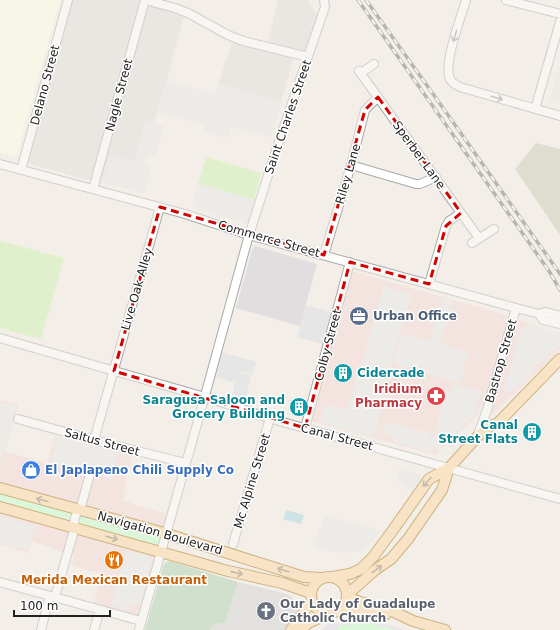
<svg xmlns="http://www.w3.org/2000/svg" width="560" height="630" font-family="'DejaVu Sans',sans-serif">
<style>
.residential{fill:#e0dede}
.commercial{fill:#f4d7d6}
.education{fill:#ffffe4}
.religious{fill:#d0d0d0}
.construction{fill:#c8c8b2}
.grass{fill:#ccf1aa}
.cemetery{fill:#a6ceac}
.park{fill:#c2ffc7}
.parking{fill:#e6e6e6}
.plaza{fill:#dbdbe9}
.water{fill:#a4d5e4}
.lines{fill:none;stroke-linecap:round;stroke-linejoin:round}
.minor-casing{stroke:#a9a9a9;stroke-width:10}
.major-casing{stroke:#9f6b00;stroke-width:12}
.minor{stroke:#fff;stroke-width:8}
.major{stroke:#ffd6a0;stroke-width:10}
.rail-casing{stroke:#707070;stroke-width:3.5}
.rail{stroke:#fff;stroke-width:2;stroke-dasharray:6;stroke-linecap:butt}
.oneway{stroke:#9c9c9c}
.oneway2{stroke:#907c61}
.marked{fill:none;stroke:#d30100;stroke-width:3;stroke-dasharray:8 5;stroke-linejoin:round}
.labels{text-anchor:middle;stroke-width:3;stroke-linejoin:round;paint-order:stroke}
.street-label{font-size:12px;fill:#222;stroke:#fff}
.service-label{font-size:12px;font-weight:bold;fill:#4e5e75;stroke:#fff;text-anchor:start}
.culture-label{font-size:12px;font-weight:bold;fill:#0d838f;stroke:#fff;text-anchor:end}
.health-label{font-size:12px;font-weight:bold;fill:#be3a42;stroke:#fff;text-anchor:end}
.shop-label{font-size:12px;font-weight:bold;fill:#366cbe;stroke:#fff;text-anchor:start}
.food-label{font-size:12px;font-weight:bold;fill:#c56008;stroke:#fff}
.worship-label{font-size:12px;font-weight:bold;fill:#5b616d;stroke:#fff;text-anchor:start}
</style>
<rect width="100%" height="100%" fill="#f3efe8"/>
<path class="residential" d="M72 0H139L175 11 184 15 167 81H166L154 123 146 122 135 162 110 155 102 184 27 163Z
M278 0H307L319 17 306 52 304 53 268 43Z
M233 40 294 57 281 102 218 84Z
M255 246 317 264 300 326 236 308 252 250Z"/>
<path class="commercial" d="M351 271 482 308 509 316 539 327 560 333V349L494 414 493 413 492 411 498 395 488 392 477 416 435 455 311 421Z
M0 400 18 405 5 452 47 463 55 436 132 456 125 483 127 484 122 500 132 503V504L168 514 140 617 93 605 102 574 72 566 74 556 32 541 28 553 0 544Z"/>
<path class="education" d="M0 0H60L16 157 0 152Z"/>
<path class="religious" d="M238 582 287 594 294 599 297 610 295 618 288 630H210L212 625 219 623H225Z"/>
<path class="construction" d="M536 143 560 149V235L515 169Z"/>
<path class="grass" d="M206 157 261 173 254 200 198 184Z
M0 241 64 258 41 339 0 328Z"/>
<path class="cemetery" d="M170 561 238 582 225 623H219L213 625 210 630H145L164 564Z"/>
<path class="park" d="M0 491 161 535 158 547 0 504Z
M360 620 366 623V622L396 630H322L330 625H346L347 626 355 624V622Z"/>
<path class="parking" d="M560 64V103L551 101 550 97Z
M166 81 215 94 218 84 281 102 271 138 232 127 228 138 203 131 205 125 157 113Z
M146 121 164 126 155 156 148 154 145 165 152 167 145 193 102 182 110 155 135 161Z
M198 184 254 200 248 222 246 223 192 207Z
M384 285 387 286 386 288 411 295 390 367 393 368 373 437 320 422 325 405 347 410 360 364H362Z
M443 297 453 300 440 344 468 353 460 383 393 364 402 333 430 341Z
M306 305 334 313 325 345 297 337Z
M528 324 560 333V346H556L555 351 550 350 548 355 550 356 544 362 541 361 540 366 535 365 533 370 535 371 529 377 527 376 525 381 517 388 514 387 511 393 504 390 521 328 526 329Z
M222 352 256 362 252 375 239 371V372L251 376 245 400 232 396 235 383 215 377Z
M454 384 481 391 480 397 473 405 479 408 473 417 438 450 434 446 432 453 393 442 394 436 382 432 385 422 394 424 395 423 432 434 429 439 431 440 440 430 436 429 446 390 451 392Z
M0 402 17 407 0 464Z
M58 437 118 453 111 479 51 463Z
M399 469 421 475V478L412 492 396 480Z
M324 515 382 531 365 549 359 551 340 553 314 547Z
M0 516 35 526 28 551 0 543Z
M126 550 150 556 151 562 143 599 130 607 128 610 111 605Z"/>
<path class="plaza" d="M360 618 407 630H396L383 626 382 628 379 626V625L366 622V623L362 622V621L360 620 355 622V624L347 626 346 625H339L338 630H321L327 625 334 623H346Z"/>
<path class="water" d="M286 510 304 515 301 524 283 519Z"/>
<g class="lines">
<g class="minor-casing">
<path id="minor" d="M145 0 175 8 188 13 228 35 243 41 308 57
M466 0C461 17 443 64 450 79 452 83 456 85 460 87L560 116
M506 0 560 14
M359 71 479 238
M361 73 374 64
M535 109 560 22
M0 164 185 214 249 235 516 308 539 314 545 312 560 316
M351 165 416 184H420L436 177
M21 170 68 0
M93 189 145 0
M472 243 494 229
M324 255 351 165 365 110 378 97
M429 284 446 226 449 221 461 213
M539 314 543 320 560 324
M0 338 205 397 279 421 560 499
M18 419 94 440 185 463
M305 428 350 262
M477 437 487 410 516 308
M94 440 160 207
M233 544 270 418
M0 582 141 621
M55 597 75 527C73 522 75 514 80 510L90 474
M41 630 50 596
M94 630 100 610
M139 630 203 403 249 235 280 138 325 7 324 0"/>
</g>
<g class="major-casing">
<path id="major" d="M0 488 161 532 304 577 321 578
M0 507 228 571 282 583 311 593
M311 595a18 18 0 1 1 36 0a18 18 0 1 1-36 0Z
M332 577 350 574 361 569 373 557 393 530 429 479 449 468 477 437 490 426 498 423 560 359
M348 594 375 570 391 559 408 539 442 490 449 468
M348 597 360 602 388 609 413 621 445 630
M341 609 354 612 368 611 386 614
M291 630 312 601
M301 630 308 623 330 613"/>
</g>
<use href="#minor" class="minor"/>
<use href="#major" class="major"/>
<g class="rail-casing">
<path id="rail" d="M358 0 549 271 560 290
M366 0 448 115 560 274"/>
</g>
<use href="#rail" class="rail"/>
</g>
<defs><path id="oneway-shaft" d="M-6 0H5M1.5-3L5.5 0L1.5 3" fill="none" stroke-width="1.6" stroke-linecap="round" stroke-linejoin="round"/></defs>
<g class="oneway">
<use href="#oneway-shaft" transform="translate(455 36) rotate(106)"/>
<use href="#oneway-shaft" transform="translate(497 98) rotate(16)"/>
</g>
<g class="oneway2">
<use href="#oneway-shaft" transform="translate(427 482) rotate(132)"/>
<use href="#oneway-shaft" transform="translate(42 500) rotate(-165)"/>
<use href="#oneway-shaft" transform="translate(112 538) rotate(16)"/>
<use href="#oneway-shaft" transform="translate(377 569) rotate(-37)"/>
<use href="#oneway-shaft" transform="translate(283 570) rotate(-163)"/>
<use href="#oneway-shaft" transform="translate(237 573) rotate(13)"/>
</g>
<path d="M0 0H560V630H0ZM378 97 461 213 446 226 429 284 350 262 305 428 114 371 160 207 324 255 365 110Z" fill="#f3efe8" fill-opacity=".55" fill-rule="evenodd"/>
<path class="marked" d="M378 97 461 213 446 226 429 284 350 262 305 428 114 371 160 207 324 255 365 110Z"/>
<defs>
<g id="office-disc" transform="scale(1)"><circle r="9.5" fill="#5c6f8a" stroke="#fff"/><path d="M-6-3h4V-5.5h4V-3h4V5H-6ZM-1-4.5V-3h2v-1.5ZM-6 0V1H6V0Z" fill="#fff"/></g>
<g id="building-disc" transform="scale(1)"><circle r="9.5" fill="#0f9aa8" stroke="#fff"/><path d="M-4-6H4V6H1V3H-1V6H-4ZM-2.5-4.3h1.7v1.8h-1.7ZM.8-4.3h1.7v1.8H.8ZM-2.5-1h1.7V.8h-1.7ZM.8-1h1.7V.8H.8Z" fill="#fff"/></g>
<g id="pharmacy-disc" transform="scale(1)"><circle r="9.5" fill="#e0444e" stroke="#fff"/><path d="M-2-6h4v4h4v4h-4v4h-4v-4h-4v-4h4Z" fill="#fff"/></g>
<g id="shop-disc" transform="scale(1)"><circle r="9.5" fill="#3f7fe0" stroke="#fff"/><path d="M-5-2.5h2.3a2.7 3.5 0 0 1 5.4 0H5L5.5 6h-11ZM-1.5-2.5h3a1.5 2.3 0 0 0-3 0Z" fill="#fff"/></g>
<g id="restaurant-disc" transform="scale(1)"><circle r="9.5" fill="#e8710a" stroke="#fff"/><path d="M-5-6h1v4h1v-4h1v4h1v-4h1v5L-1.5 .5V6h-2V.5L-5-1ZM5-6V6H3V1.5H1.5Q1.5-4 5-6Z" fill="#fff"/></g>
<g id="church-disc" transform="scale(1)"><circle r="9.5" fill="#6b7280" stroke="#fff"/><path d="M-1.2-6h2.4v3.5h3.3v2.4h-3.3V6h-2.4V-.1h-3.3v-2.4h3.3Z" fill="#fff"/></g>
</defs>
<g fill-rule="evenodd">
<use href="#office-disc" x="359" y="316"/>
<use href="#building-disc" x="343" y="373"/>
<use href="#pharmacy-disc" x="436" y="396"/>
<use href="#building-disc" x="299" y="407"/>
<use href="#building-disc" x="532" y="432"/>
<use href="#shop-disc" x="31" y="470"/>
<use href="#restaurant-disc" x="114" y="560"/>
<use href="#church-disc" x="266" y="611"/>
</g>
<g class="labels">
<g class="street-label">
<text transform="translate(45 85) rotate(-75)" y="4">Delano Street</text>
<text transform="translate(119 95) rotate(-75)" y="4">Nagle Street</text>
<text transform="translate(288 117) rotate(-71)" y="4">Saint Charles Street</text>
<text transform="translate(419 155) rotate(54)" y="4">Sperber Lane</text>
<text transform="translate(348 174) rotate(-74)" y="4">Riley Lane</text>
<text transform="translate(269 239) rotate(16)" y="4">Commerce Street</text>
<text transform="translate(137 289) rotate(-74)" y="4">Live Oak Alley</text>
<text transform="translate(328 345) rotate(-75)" y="4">Colby Street</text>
<text transform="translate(501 361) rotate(-74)" y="4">Bastrop Street</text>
<text transform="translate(337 437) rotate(15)" y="4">Canal Street</text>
<text transform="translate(102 442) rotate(15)" y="4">Saltus Street</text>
<text transform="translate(252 481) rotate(-73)" y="4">Mc Alpine Street</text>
<text transform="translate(160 533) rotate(16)" y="4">Navigation Boulevard</text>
</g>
<g class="service-label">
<text x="373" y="320">Urban Office</text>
</g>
<g class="culture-label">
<text x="357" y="377" text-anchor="start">Cidercade</text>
<text x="285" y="404">Saragusa Saloon and<tspan x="285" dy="14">Grocery Building</tspan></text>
<text x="518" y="429">Canal<tspan x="518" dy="14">Street Flats</tspan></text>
</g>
<g class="health-label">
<text x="422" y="393">Iridium<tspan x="422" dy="14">Pharmacy</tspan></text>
</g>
<g class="shop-label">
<text x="45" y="474">El Japlapeno Chili Supply Co</text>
</g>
<g class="food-label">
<text x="114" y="584">Merida Mexican Restaurant</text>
</g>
<g class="worship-label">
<text x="280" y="608">Our Lady of Guadalupe<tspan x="280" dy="14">Catholic Church</tspan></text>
</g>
</g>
<path d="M14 610v6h96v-6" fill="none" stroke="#222222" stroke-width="2"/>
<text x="20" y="610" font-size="12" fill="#222222" stroke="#ffffff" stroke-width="3" paint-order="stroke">100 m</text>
</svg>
